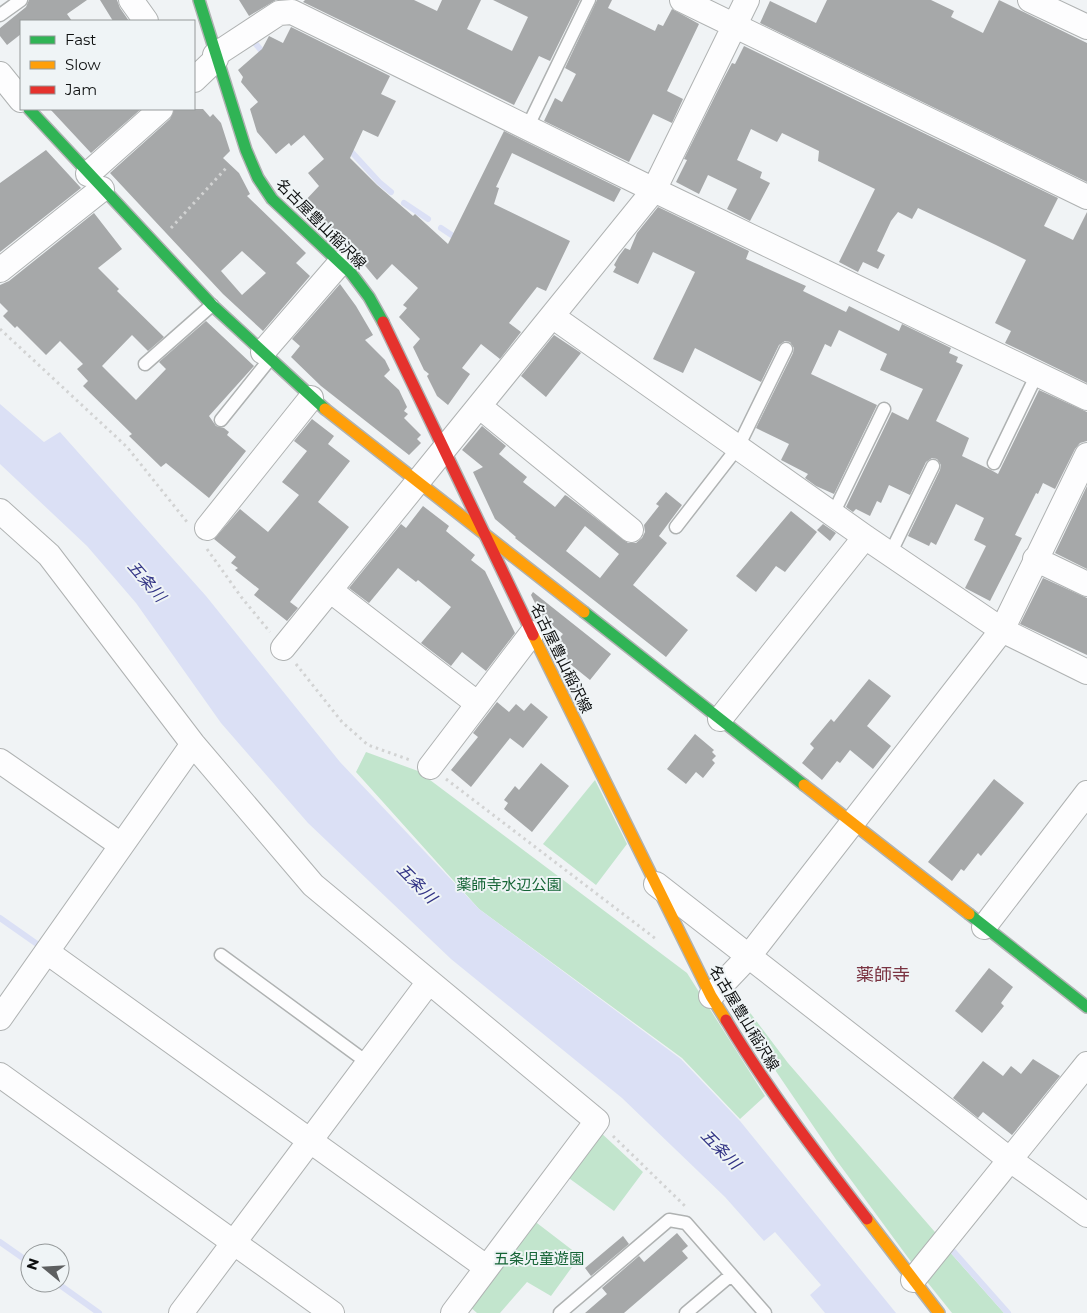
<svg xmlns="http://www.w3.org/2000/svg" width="1087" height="1313" font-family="Montserrat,'Noto Sans JP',sans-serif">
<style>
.green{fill:#c2e5cd}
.water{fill:#dbe0f5}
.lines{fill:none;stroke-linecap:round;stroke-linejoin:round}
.stream{stroke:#dbe0f5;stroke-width:6}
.building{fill:#a6a8a9;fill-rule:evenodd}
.lane-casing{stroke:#afb2b2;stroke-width:15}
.street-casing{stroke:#afb2b2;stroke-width:26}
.fast-casing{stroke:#afb2b2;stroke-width:14}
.slow-casing{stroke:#afb2b2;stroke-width:14}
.jam-casing{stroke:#afb2b2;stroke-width:14}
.path{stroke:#d2d3d3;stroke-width:3;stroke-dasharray:2.5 4;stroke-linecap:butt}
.lane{stroke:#fdfdfe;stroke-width:12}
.street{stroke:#fdfdfe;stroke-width:24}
.fast{stroke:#30b455;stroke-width:11}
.slow{stroke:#ff9f0a;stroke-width:11}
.jam{stroke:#e5322d;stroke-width:11}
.labels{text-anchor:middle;stroke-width:4;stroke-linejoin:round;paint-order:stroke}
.street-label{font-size:15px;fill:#0e1010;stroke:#eff4f6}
.park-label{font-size:15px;fill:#156436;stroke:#eff4f6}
.water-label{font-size:16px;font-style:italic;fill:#323485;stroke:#eff4f6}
.quarter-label{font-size:18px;fill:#7b3442;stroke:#eff4f6}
</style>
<rect width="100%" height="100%" fill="#f0f3f5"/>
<path class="green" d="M366 752 418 771 687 973 765 1096 740 1119 682 1058 479 909 356 772Z
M595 780 627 844 596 885 543 844Z
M730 986 788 1063 941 1239 912 1263 837 1161 724 995Z
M599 1131 643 1172 614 1211 566 1176Z
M533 1220 580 1256 551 1296 527 1282 500 1313H477L469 1306Z
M948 1250 1004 1313H952L928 1283V1276Z"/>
<path class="water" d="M0 404 44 442 60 432 206 596 340 762 479 909 681 1059 740 1121 896 1313H825L810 1295 821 1285 775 1232 764 1241 725 1197 622 1098 451 959 308 823 221 723 136 603 87 546 0 464Z"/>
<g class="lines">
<path class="stream" d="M255 43 265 55
M347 147 379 182 391 192
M404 203 428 219
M441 228 459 240
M0 918 37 944
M0 1242 30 1263
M953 1251 1008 1313
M57 1283 99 1313"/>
</g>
<path class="building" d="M29 0H87L67 14 72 21H21V34L7 45 0 36V28L26 7Z
M100 0H117L120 8 129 21H113Z
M239 0H276L249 16Z
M305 0H414L437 11 442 0H481L467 29 512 51 528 17 493 0H580L550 61 539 56 514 105 303 2Z
M597 0H612L608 8 655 31 658 24 663 26 672 9 699 24 667 91 683 99 672 123 653 114 629 162 544 121 555 98 562 102 576 74 565 68Z
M827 0H931L954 11 951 17 983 33 999 0 1087 43V182L760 23 770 1 816 23Z
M291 27 390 76 381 94 396 101 378 137 363 130 350 158 377 185 413 216 415 214 448 244 504 131 621 189 614 202 512 153 496 187 499 188 494 204 570 241 546 291 537 287 509 323 521 332 500 359 481 344 462 368 470 374 448 405 437 396 427 376 429 374 424 370 413 347 420 339 399 317 407 308 403 305 418 288 392 264 377 280 362 262 303 203 319 186 308 173 324 159 304 135 291 146 289 143 276 154 257 132 250 109 258 102 241 82 243 77 238 70 262 49 269 36 283 43Z
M744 46 1058 198 1044 226 1073 240 1087 212V383L1005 343 1011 331 995 323 1026 260 996 245 918 208 912 219 898 212 891 221 877 251 885 255 878 269 863 262 858 272 839 262 875 189 818 161 819 151 782 133 777 142 751 129 737 160 762 172 760 178 770 183 750 221 727 209 737 189 708 175 699 194 676 182 687 160 684 159 722 82 732 63 735 64Z
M50 109H141L91 153Z
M174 109H203L210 117 213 114 221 123 230 151 223 158 239 173 250 194 247 196 306 253 296 263 310 276 263 331 223 294 110 173 170 119ZM242 251 266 273 242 295 221 271Z
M46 150 81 188 0 252V183Z
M658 207 749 251 746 259 806 286 803 291 846 312 849 306 899 331 902 324 951 348 949 353 958 357 956 362 963 365 936 421 969 438 962 456 991 470 998 474 1039 390 1087 412V441L1080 443 1075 449 1055 489 1043 483 1038 494 1036 493 1015 535 1022 538 990 601 965 588 986 546 974 540 984 518 956 504 936 545 931 542 929 546 908 536 940 470 941 465 937 459 932 458 926 462 910 495 889 485 881 503 877 501 870 516 856 509 853 512 846 507 892 412 908 420 923 389 880 370 887 354 839 330 831 347 825 344 811 374 877 405 834 494 816 486 805 478 808 474 781 460 789 444 756 428 793 353 794 348 790 342 785 341 779 345 761 382 695 348 683 373 653 359 695 272 653 252 638 284 613 272 616 267 614 265 619 256 625 248 630 250 637 233Z
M94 213 122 249 98 268 119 289 117 291 164 337 148 351 132 335 102 366 136 400 166 369 159 362 206 321 254 366 209 416 216 426 224 428 229 432 227 435 246 451 209 498 166 463 161 467 129 436 132 434 83 386 88 381 77 369 83 364 60 341 46 355 17 326 15 328 3 316 8 311 0 303V285L9 281Z
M340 284 356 306 373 335 365 340 385 360 390 370 384 376 399 390 407 407 404 411 408 414 404 418 421 435 417 439 421 443 409 455 321 386 291 357 300 346 292 339Z
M554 335 581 353 546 397 521 376Z
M312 419 334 436 328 444 350 461 318 502 349 527 290 602 298 608 287 621 254 595 259 589 235 570 238 568 231 563 236 557 214 539 240 509 268 532 299 495 282 482 307 451 294 441Z
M482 426 506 446 499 454 527 477 523 482 555 507 565 495 567 496 628 543H636L642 538 645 532 644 525 659 506 656 504 666 492 682 505 659 536 667 543 633 585 688 630 666 657 515 538 516 537 495 519 473 472 483 467 462 450ZM585 526 619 554 600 578 566 551Z
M1087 486V569L1055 553Z
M423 506 449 526 446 531 475 555 471 560 485 571 515 633 486 671 462 652 451 666 421 643 451 607 418 580 416 582 398 568 369 603 349 588 401 524 406 528Z
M791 511 817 532 785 572 776 566 756 592 736 576Z
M823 524 836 533 830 541 817 530Z
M1043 578 1087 598V655L1020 624Z
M533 592 611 654 590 680 564 659 568 654 555 643 563 634 542 617 531 595Z
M869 679 891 696 867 726 891 746 873 769 850 750 840 763 837 761 822 780 802 763 814 748 810 744 831 719 834 722Z
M497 702 509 712 516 704 524 711 531 703 548 717 523 748 510 738 471 787 451 770 478 737 473 733Z
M695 734 714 750 712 752 716 756 712 760 715 763 703 778 696 772 686 784 667 769Z
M541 763 569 786 532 832 504 809 508 803 504 800 515 786 519 790Z
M994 779 1024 803 981 856 978 853 964 871 961 869 952 881 928 862Z
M989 968 1013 987 1001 1003 1004 1006 982 1033 955 1011Z
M1033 1059 1060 1076 1012 1135 983 1112 978 1118 953 1098 983 1061 1003 1076 1011 1066 1021 1074Z
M677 1233 688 1246 682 1251 688 1258 624 1313H585L607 1294 602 1288 639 1256 644 1262Z
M623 1236 629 1244 591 1276 585 1268Z"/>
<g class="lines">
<g class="lane-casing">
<path id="lane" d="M0 15 21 0
M527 128 589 0
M145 364 212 305
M221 420 270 359
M994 463 1037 374
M833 514 884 409
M676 527 738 447 786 349
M890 554 933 466
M221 955 368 1063
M560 1313 669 1220 686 1223 765 1313
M686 1313 731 1275"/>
</g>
<g class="street-casing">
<path id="street" d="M131 0 146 21
M682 0 1087 197
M1030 0 1087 27
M215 55 279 13 292 12 654 190 1087 398
M0 74 21 100
M194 80 216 59
M88 174 161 109
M0 270 102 189
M552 316 865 537 1002 630 1087 672
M263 352 340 263
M479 406 631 530
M0 511 49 555 193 744 313 885 597 1121 453 1313
M207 528 311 398
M1035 559 1087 584
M331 591 478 704
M283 648 654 190 747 0
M720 719 865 537
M0 761 121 845
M430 767 532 633
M656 884 1009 1159 1087 1215
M984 927 1087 793
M47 952 486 1267
M711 996 749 956 1002 630 1087 455
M0 1018 193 744
M0 1075 332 1313
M913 1280 1087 1064
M181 1313 428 983"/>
</g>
<g class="fast-casing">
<path id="fast" d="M199 0 246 150 258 178 272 199 351 273 369 297 383 322
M29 109 212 305 325 409
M584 612 804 785
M969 914 1087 1007"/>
</g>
<g class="slow-casing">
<path id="slow" d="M325 409 584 612
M533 635 711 996 726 1020
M804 785 969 914
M867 1219 939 1313"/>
</g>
<g class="jam-casing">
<path id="jam" d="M383 322 533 635
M726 1020C768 1090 817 1154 867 1219"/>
</g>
<path class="path" d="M171 228 228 166
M0 329 127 447 187 522
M207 549 242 598 270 632
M296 664 342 722 368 745 410 760
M446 779 656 939
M613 1136 686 1207"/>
<use href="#lane" class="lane"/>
<use href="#street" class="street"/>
<use href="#fast" class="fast"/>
<use href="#slow" class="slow"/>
<use href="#jam" class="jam"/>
</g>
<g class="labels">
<g class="street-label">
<text transform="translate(321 224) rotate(45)" y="5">名古屋豊山稲沢線</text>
<text transform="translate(561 658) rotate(64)" y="5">名古屋豊山稲沢線</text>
<text transform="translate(744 1018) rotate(59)" y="5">名古屋豊山稲沢線</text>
</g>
<g class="park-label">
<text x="509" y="890">薬師寺水辺公園</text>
<text x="539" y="1264">五条児童遊園</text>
</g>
<g class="water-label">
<text transform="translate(147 581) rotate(49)" y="6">五条川</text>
<text transform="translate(417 883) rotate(45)" y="6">五条川</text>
<text transform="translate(721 1149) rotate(45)" y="6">五条川</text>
</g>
<g class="quarter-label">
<text x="883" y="981">薬師寺</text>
</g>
</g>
<rect x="20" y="20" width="175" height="90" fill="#eff4f6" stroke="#95999a"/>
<rect x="30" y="36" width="25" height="8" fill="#30b455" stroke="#95999a"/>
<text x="65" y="45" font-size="15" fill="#0e1010">Fast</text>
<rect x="30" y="61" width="25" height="8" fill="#ff9f0a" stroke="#95999a"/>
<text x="65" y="70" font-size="15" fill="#0e1010">Slow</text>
<rect x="30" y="86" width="25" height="8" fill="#e5322d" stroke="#95999a"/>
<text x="65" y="95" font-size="15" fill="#0e1010">Jam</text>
<g transform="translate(45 1268) rotate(288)"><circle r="24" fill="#eff4f6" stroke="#95999a"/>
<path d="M0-4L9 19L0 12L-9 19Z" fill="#5d5f60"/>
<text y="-8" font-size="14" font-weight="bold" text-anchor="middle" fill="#0e1010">N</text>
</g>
</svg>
